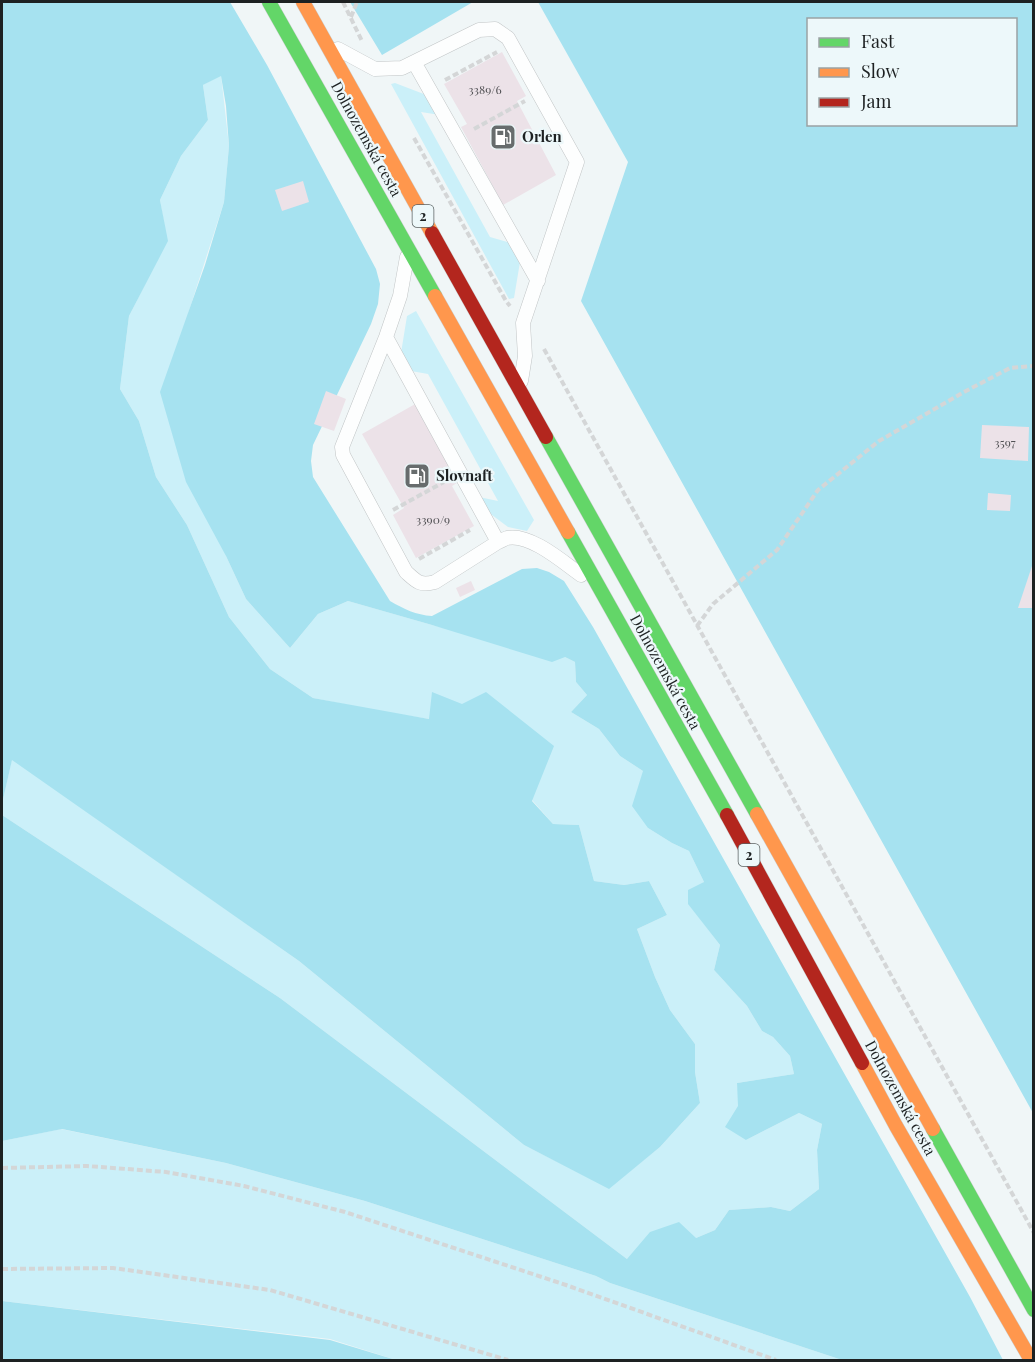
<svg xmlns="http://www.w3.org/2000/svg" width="1035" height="1362" font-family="'Playfair Display',serif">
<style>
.green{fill:#cbf0f9}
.forest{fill:#a6e2f0;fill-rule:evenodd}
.building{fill:#ece2e8}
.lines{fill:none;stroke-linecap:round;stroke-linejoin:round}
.lane-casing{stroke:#c1c5c6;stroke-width:15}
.fast-casing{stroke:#cccfd0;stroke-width:15}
.slow-casing{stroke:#cccfd0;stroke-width:15}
.jam-casing{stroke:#cccfd0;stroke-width:15}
.path{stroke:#d4d6d7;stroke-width:4;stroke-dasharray:6 3;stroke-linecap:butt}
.lane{stroke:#fdfefe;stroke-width:14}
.fast{stroke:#63d668;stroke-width:14}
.slow{stroke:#ff974d;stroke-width:14}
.jam{stroke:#b3261e;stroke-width:14}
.labels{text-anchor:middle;stroke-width:4.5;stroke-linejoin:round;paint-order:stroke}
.number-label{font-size:12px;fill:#515154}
.shield{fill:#edf8fa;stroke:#5b6263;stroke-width:1.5}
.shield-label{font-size:14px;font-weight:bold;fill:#1d2122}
.poi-label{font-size:15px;font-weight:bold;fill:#1d2122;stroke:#edf8fa;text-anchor:start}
.street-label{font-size:15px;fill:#1d2122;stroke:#edf8fa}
</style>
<rect width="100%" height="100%" fill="#f0f6f7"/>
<path class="green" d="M221 75 229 146 224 202 188 314 226 556 246 599 290 648 318 614 348 601 432 625 565 657 575 662 576 682 587 695 571 712 599 729 620 756 643 771 648 828 672 843 689 851 704 882 688 903 720 945 714 970 747 1006 762 1031 773 1037 790 1056 794 1074 737 1083 746 1140 799 1113 822 1124 817 1150 819 1189 790 1211 771 1207 729 1210 715 1230 696 1238 627 1259 280 998 2 815V804L12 759 299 961 524 1145 609 1188 660 1147 700 1103 695 1072V1044L670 1010 655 977 637 929 667 915 649 881 624 885 594 881 579 825 553 824 532 800 462 704 429 719 379 711 313 698 270 669 229 617 187 525 156 477 139 421 120 389 129 316 167 241 160 200 181 156 208 120 203 85Z
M395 83 429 96 440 115 421 112 490 237 511 243 520 262 514 298 509 299 391 84Z
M416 311 534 520 527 531 508 527 488 512 479 497 498 501 428 374 411 371 401 353 407 316Z
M61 1129 226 1163 365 1201 596 1276 610 1283 842 1360H396L330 1339 2 1301V1141Z"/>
<path class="forest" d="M2 2H230L267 65 376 269 380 284 378 304 371 324 313 445 311 461 313 477 390 601C404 609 416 615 432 616L522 569 537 568 549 572 564 581 593 627 970 1297 1003 1360H842L610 1283 596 1276 365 1201 226 1163 62 1129 2 1141V815L280 998 627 1259 650 1232 679 1222 696 1238 715 1230 729 1210 771 1207 790 1211 819 1189 817 1150 822 1124 799 1113 746 1140 725 1127 738 1106 737 1083 794 1074 790 1056 773 1037 762 1031 747 1006 714 970 720 945 688 904V890L704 882 689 851 672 843 648 828 632 806 643 771 620 756 599 729 571 712 587 695 576 682 575 662 565 657 552 662 432 625 348 601 318 614 290 648 246 599 226 556 186 482 160 392 205 265 224 202 229 146 226 106 221 76 203 85 208 120 181 156 160 200 168 241 129 316 120 389 139 421 156 477 187 525 229 617 270 669 313 698 429 719 432 692 462 704 486 692 554 746 532 801 553 824 579 825 594 881 624 885 649 881 667 915 637 929 655 977 670 1010 695 1044V1072L700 1103 660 1147 609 1189 524 1145 299 961 12 760 2 804Z
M350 2H473L382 55Z
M538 2H1033V1113L581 301 628 162ZM808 20H1016V124H808Z
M2 1301 330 1340 396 1360H2Z"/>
<path class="building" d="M502 52 526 96 517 101 556 175 503 205 461 127 467 124 444 84Z
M303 181 309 202 282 211 275 190Z
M326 391 346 399 334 431 314 424Z
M417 403 460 481 452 486 474 526 416 558 393 515 404 508 362 434Z
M982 425 1029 427 1028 461 980 458Z
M988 493 1011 495 1010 511 987 510Z
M1033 563 1034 608H1018Z
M471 581 475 590 460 597 456 588Z"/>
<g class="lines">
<g class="lane-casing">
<path id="lane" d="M338 49 375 69 402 68 479 30 495 29 508 38 577 162 523 323 525 356 521 381
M414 62 538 281
M407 257 400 296 386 337 342 447 343 455 406 572C417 582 420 586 435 582L498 542C501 541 504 539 507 538 530 533 563 562 581 575
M386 337 498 542"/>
</g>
<g class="fast-casing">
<path id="fast" d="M269 2 435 296
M546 437 757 814
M568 532 727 815
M933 1129 1034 1310"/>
</g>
<g class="slow-casing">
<path id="slow" d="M303 2 432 233
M435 296 568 532
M757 814 933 1129
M862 1063 896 1126 1031 1360"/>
</g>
<g class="jam-casing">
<path id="jam" d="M432 233 546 437
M727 815 862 1063"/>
</g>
<path class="path" d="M343 2 362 41
M351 17 357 2
M445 80 497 52
M474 129 525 101
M414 138 506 301 510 306
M544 349 1034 1233
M393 510 444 482
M419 559 470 530
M697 626 713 604 777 550 818 490 879 441 964 392 1010 368 1034 366
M2 1168 87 1166 166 1172 244 1186 345 1212 566 1285 776 1360
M2 1269 113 1268 270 1290 508 1360"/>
<use href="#lane" class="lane"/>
<use href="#fast" class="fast"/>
<use href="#slow" class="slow"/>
<use href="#jam" class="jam"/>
</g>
<defs>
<g id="fuel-square" transform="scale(1.35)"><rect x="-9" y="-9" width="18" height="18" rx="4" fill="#676c6d" stroke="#edf8fa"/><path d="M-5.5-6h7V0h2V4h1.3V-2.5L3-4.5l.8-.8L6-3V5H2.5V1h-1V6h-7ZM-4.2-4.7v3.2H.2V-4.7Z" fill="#fff"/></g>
</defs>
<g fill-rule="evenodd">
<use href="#fuel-square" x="503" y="137"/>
<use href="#fuel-square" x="417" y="476"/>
</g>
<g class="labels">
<g class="number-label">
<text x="485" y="94">3389/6</text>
<text x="1005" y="447">3597</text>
<text x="433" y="524">3390/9</text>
</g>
<g class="shield">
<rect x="412.5" y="205" width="21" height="22" rx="4.5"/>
<rect x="738.5" y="844" width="21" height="22" rx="4.5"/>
</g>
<g class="shield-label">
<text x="423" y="221">2</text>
<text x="749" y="860">2</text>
</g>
<g class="poi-label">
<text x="522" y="142">Orlen</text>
<text x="436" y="481">Slovnaft</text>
</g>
<g class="street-label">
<text transform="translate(366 139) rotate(61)" y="5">Dolnozemská cesta</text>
<text transform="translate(665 672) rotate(61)" y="5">Dolnozemská cesta</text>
<text transform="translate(900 1098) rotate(61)" y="5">Dolnozemská cesta</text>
</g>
</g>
<rect width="1035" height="1362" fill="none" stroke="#1d2122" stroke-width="6"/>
<rect x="807" y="18" width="210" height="108" fill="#edf8fa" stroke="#9aa2a4" stroke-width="1.5"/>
<rect x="819" y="38" width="30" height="9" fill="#63d668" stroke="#9aa2a4" stroke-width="1.5"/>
<text x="861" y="48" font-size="18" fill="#1d2122">Fast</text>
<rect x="819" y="68" width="30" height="9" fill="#ff974d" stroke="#9aa2a4" stroke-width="1.5"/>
<text x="861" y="78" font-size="18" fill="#1d2122">Slow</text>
<rect x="819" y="98" width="30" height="9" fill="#b3261e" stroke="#9aa2a4" stroke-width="1.5"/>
<text x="861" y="108" font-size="18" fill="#1d2122">Jam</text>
</svg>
